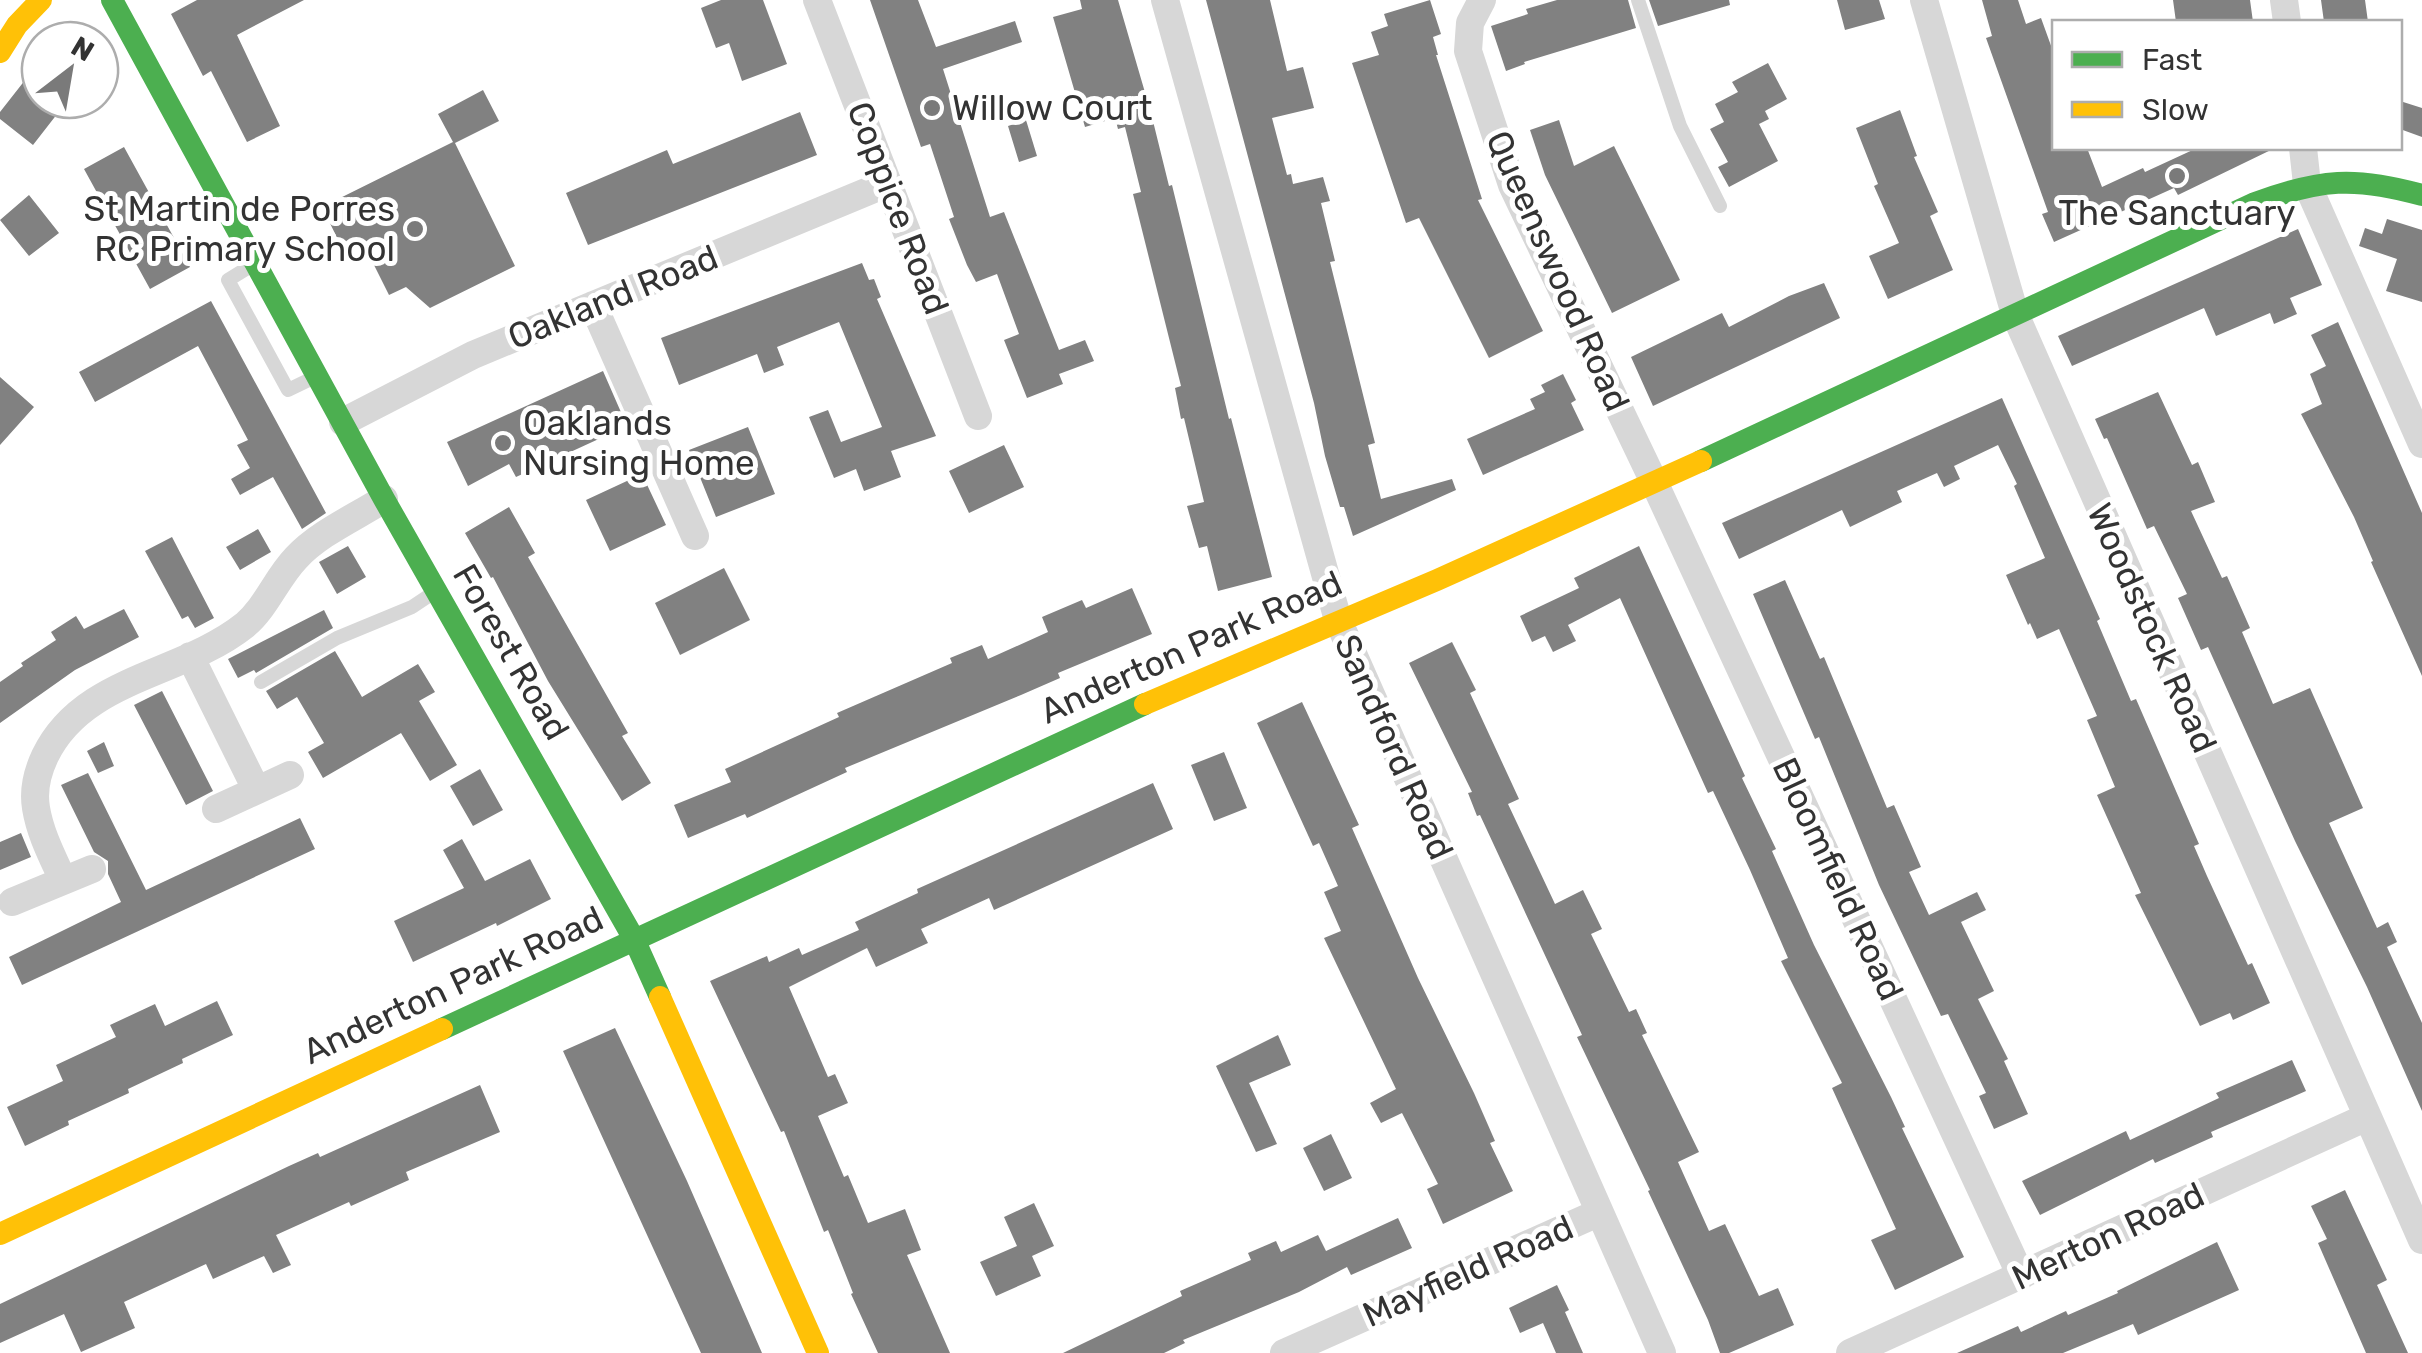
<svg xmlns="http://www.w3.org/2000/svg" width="2422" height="1353" font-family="Rubik,sans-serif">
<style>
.building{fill:#818181}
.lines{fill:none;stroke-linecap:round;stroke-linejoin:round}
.lane{stroke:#d7d7d7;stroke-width:14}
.street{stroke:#d7d7d7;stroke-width:28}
.fast{stroke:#4caf50;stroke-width:22}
.slow{stroke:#ffc107;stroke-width:22}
.poi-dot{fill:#7a7a7a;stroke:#fff;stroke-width:4}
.labels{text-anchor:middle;stroke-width:10;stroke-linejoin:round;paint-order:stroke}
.poi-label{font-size:35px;fill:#333;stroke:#fff;text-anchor:start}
.street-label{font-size:35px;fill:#333;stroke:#fff}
</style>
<rect width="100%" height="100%" fill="#fff"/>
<path class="building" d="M197 0H304L237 35 280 126 247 142 211 71 203 76 171 14Z
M721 0H763L787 64 742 81 729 43 716 48 701 8Z
M870 0H918L936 47 1015 21 1022 42 943 69 990 217 1004 212 1059 350 1085 340 1094 361 1059 374 1063 384 1027 398 1004 340 1019 334 997 274 976 282 967 265 949 219 954 217 930 144 921 147Z
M1080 0H1118L1151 113 1169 186 1172 185 1229 419 1231 418 1272 577 1218 591 1207 546 1199 548 1187 506 1204 502 1184 418 1181 419 1175 388 1181 386 1133 194 1141 192 1125 127 1118 129 1115 118 1085 127 1053 17 1082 9Z
M1206 0H1270L1287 71 1303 67 1314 108 1272 118 1287 175 1291 174 1293 184 1323 177 1330 201 1321 203 1335 261 1330 262 1375 443 1368 445 1381 499 1452 479 1456 490 1353 536 1344 507H1340L1325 456 1314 403Z
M1430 0 1441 34 1433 37 1438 55H1436L1482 199 1478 200 1543 331 1489 358 1419 218 1406 223 1352 63 1379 55 1371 32 1388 26 1384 14Z
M1557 0H1628L1636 28 1524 62 1525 64 1506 71 1491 26 1528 14 1526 9Z
M1649 0H1729L1730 5 1658 26Z
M1837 0H1879L1885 19 1845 30Z
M1982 0H2018L2026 24 2041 18 2054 54V148H2087L2102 187 2143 168 2145 172 2197 148H2275L2178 195 2174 188 2054 242 2042 214 2048 212 1986 38 1992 36Z
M2173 0H2250L2253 22H2176Z
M2321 0H2365L2368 22H2324Z
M40 61V100H68L33 145 0 119V112Z
M1768 63 1787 99 1765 111 1769 119 1759 124 1778 161 1729 187 1718 167 1728 162 1710 129 1724 122 1715 104 1738 92 1732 82Z
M483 90 499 121 455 143 515 266 430 308 406 287 389 295 367 251 348 260 322 207 453 142 438 114Z
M2400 101 2422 108V137L2400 129Z
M1900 110 1917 156 1914 157 1938 212 1930 216 1953 270 1888 299 1869 256 1899 243 1874 186 1878 184 1856 128Z
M800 112 817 155 588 245 566 193 667 150 673 164Z
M1026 120 1037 156 1019 162 1008 126Z
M1559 120 1574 166 1614 146 1680 280 1612 313 1545 175 1530 130Z
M124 147 190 267 150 289 84 169Z
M29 195 59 233 29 256 0 220Z
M2387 219 2422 230V302L2386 291 2397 259 2359 246 2365 228 2382 234Z
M2298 229 2322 285 2290 298 2297 314 2274 324 2270 313 2216 336 2204 308 2072 366 2058 336Z
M862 263 869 280 874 279 881 297 877 299 936 436 891 451 901 477 864 491 856 469 834 478 809 417 828 410 841 442 882 427 839 322 777 347 784 365 764 373 757 354 679 385 661 338Z
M1824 283 1840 318 1653 406 1631 357 1722 313 1729 327 1789 296Z
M211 301 326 513 302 529 273 477 240 495 231 479 250 468 237 445 248 440 198 346 95 402 79 372Z
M2338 322 2422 513V676L2371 562 2373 561 2354 517 2301 414 2322 404 2310 374 2326 366 2311 335Z
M603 371 627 426 516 477 509 464 468 486 447 442Z
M1563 374 1576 400 1571 403 1584 430 1483 475 1467 439 1535 409 1530 399 1545 392 1541 385Z
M0 377 34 407 0 445Z
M2158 392 2192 465 2198 462 2215 502 2191 511 2222 578 2227 576 2250 628 2242 632 2273 704 2310 688 2363 808 2329 823 2377 928 2388 922 2397 942 2387 947 2422 1023V1111L2367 987 2295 841 2208 647 2201 650 2178 598 2187 594 2154 526 2147 529 2107 438 2104 439 2095 419Z
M2002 398 2100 619 2097 621 2131 701 2136 699 2199 844 2194 846 2207 876 2248 965 2252 963 2270 1003 2233 1020 2230 1013 2200 1026 2135 895 2141 893 2097 795 2115 787 2087 720 2097 716 2059 629 2037 639 2030 623 2028 625 2006 575 2045 558 2014 486 2017 484 1998 445 1954 466 1960 479 1944 487 1937 473 1897 491 1902 502 1850 527 1842 510 1739 559 1722 523Z
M748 427 775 494 716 517 689 450Z
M1004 445 1024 487 969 513 949 471Z
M642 474 666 525 610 551 586 500Z
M509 507 535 553 528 557 628 733 622 736 651 783 622 801 548 681 493 577 491 578 465 533Z
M258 529 271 552 240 570 226 547Z
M172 537 214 618 195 628 188 616 182 619 145 551Z
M348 546 366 577 337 594 319 562Z
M1639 546 1745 776 1742 778 1776 849 1772 851 1814 945 1891 1097 1905 1127 1902 1128 1964 1257 1895 1290 1871 1240 1896 1229 1832 1088 1842 1083 1781 961 1788 958 1750 870 1713 791 1708 793 1620 598 1568 625 1576 641 1553 652 1545 636 1532 642 1520 616 1579 588 1574 578Z
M724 568 750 620 680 655 655 603Z
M1785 580 1820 659 1824 657 1887 808 1894 805 1921 867 1909 872 1929 915 1977 892 1986 910 1961 922 1994 991 1978 999 2008 1059 2004 1061 2028 1114 1994 1129 1979 1096 1986 1093 1948 1014 1941 1016 1879 885 1819 737 1815 739 1753 594Z
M1132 588 1152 634 1058 673 1060 678 1021 695 845 768 847 772 771 807 747 818 745 814 688 838 674 805 731 782 725 769 839 717 837 713 952 663 950 658 982 645 988 659 1048 632 1042 617 1082 600 1086 608Z
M124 609 139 637 75 670 0 723V682L23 666 21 663 56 640 51 632 76 616 84 629Z
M324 610 333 628 256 673 254 670 238 678 228 659Z
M1452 642 1476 690 1470 693 1519 799 1508 804 1555 904 1583 890 1602 929 1591 934 1629 1012 1636 1009 1647 1033 1642 1035 1699 1152 1678 1162 1709 1231 1725 1224 1759 1296 1778 1288 1794 1325 1729 1353H1720L1708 1320 1648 1191 1650 1190 1577 1037 1582 1035 1480 815 1477 816 1468 793 1472 792 1409 663Z
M335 651 362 697 418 664 435 692 419 701 457 765 430 781 401 733 323 778 308 752 324 743 297 697 277 709 266 691Z
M162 691 213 791 186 805 134 705Z
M1302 702 1359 825 1352 828 1418 978 1474 1093 1495 1141 1490 1143 1513 1191 1443 1224 1427 1189 1438 1184 1402 1113 1381 1123 1370 1103 1396 1089 1324 938 1341 931 1324 892 1338 886 1319 843 1313 846 1257 723Z
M104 742 114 766 98 773 87 751Z
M1224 752 1247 808 1214 821 1191 765Z
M480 769 503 810 473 826 450 786Z
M88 773 146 890 300 818 315 849 22 985 9 957 121 902 108 874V861L94 852 61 785Z
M1153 783 1173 829 994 910 989 898 921 929 928 943 876 967 867 948 789 987 828 1077 835 1074 848 1103 818 1116 844 1177 848 1175 868 1223 905 1209 921 1250 907 1255 950 1353H878L851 1294 853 1293 828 1230 824 1232 784 1131 781 1132 710 981 767 956 769 962 799 948 802 955 859 930 855 922 918 893 917 889Z
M21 833 31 857 0 870V842Z
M462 839 485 881 530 859 551 899 497 926 496 923 413 962 394 921 464 888 443 850Z
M217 1001 233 1035 182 1059 183 1063 128 1089 129 1093 68 1121 69 1125 25 1146 7 1107 63 1081 56 1065 116 1037 110 1025 155 1004 165 1026Z
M615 1028 687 1181 762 1353H701L563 1051Z
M1278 1035 1291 1065 1249 1083 1277 1144 1256 1152 1216 1066Z
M2292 1060 2306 1091 2211 1132 2213 1137 2155 1163 2153 1159 2040 1215 2022 1181 2126 1131 2130 1140 2219 1098 2216 1093Z
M480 1085 500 1132 406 1172 409 1180 351 1206 349 1202 276 1235 291 1265 273 1273 264 1256 213 1279 206 1264 124 1302 135 1328 81 1352 64 1314 0 1343V1304L289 1166 318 1153 320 1157Z
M1331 1134 1352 1178 1324 1191 1303 1148Z
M2345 1190 2387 1280 2377 1285 2408 1353H2366L2318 1243 2327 1239 2311 1206Z
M1034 1203 1054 1246 1032 1256 1041 1276 996 1296 980 1262 1017 1246 1004 1217Z
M1398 1218 1412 1248 1351 1275 1347 1267 1299 1292 1183 1340 1185 1343 1164 1353H1063L1182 1296 1180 1291 1251 1260 1248 1253 1276 1241 1281 1252 1318 1235 1326 1251Z
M2217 1242 2239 1290 2138 1335 2133 1324 2063 1353H1957L2018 1326 2021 1332 2066 1311 2068 1315 2118 1293 2117 1291Z
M1557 1285 1569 1310 1565 1312 1583 1353H1556L1543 1323 1520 1333 1509 1308Z"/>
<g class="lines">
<path class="lane" d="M1638 0 1680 126 1720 206
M254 264 228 280 288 390 317 376
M261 682 337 638 412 607 436 591"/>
<path class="street" d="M817 0 978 416
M1165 0 1338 620 1662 1353
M1482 0 1470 23 1468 51 1512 185 1654 482 2021 1276
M1924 0 2015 314 2422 1240
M2284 0 2287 22
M2303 148 2307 184 2422 444
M593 305 695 536
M343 422 473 355 888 183
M190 656 256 789
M216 809 290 775
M63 880C52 856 40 833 36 808 33 790 37 773 45 756 83 677 181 676 245 625 267 606 276 579 296 558 319 533 356 517 384 499
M12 902 92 869
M1284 1353 1598 1213
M1850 1353 2367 1117"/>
<path class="fast" d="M112 0 384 499 634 939 660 997
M1701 461 2255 203C2320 179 2355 176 2422 195
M442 1029 1145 704"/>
<path class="slow" d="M0 52 17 25 41 0
M1145 704 1437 580 1701 461
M660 997 818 1353
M0 1234 442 1029"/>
</g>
<g class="poi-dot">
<circle cx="932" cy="108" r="10"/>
<circle cx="2177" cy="176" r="10"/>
<circle cx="415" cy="229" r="10"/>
<circle cx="503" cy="443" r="10"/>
</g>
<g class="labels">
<g class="poi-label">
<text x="952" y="120">Willow Court</text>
<text x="395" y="221" text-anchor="end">St Martin de Porres<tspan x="395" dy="40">RC Primary School</tspan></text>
<text x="2177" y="225" text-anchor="middle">The Sanctuary</text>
<text x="523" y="435">Oaklands<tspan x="523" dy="40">Nursing Home</tspan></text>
</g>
<g class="street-label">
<text transform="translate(898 208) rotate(69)" y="12">Coppice Road</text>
<text transform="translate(1558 271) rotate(66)" y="12">Queenswood Road</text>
<text transform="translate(613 297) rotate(-22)" y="12">Oakland Road</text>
<text transform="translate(2152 628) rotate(66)" y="12">Woodstock Road</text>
<text transform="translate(1191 647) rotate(-24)" y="12">Anderton Park Road</text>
<text transform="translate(511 652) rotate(60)" y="12">Forest Road</text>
<text transform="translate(1394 747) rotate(66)" y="12">Sandford Road</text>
<text transform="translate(1838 879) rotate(65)" y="12">Bloomfield Road</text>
<text transform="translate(453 985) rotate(-25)" y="12">Anderton Park Road</text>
<text transform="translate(2108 1236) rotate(-25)" y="12">Merton Road</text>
<text transform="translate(1468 1271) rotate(-24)" y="12">Mayfield Road</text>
</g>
</g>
<rect x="2052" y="20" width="350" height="130" fill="#ffffff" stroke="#adadad" stroke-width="2.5"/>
<rect x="2072" y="52" width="50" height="15" fill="#4caf50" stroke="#adadad" stroke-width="2.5"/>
<text x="2142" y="70" font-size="30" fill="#333333">Fast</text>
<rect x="2072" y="102" width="50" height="15" fill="#ffc107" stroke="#adadad" stroke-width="2.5"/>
<text x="2142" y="120" font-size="30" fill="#333333">Slow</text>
<g transform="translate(70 70) rotate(31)"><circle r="48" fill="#ffffff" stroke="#adadad" stroke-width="2.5"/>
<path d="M0-8L18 38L0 25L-18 38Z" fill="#7a7a7a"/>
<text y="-15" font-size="28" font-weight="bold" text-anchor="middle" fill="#333333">N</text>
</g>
</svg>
